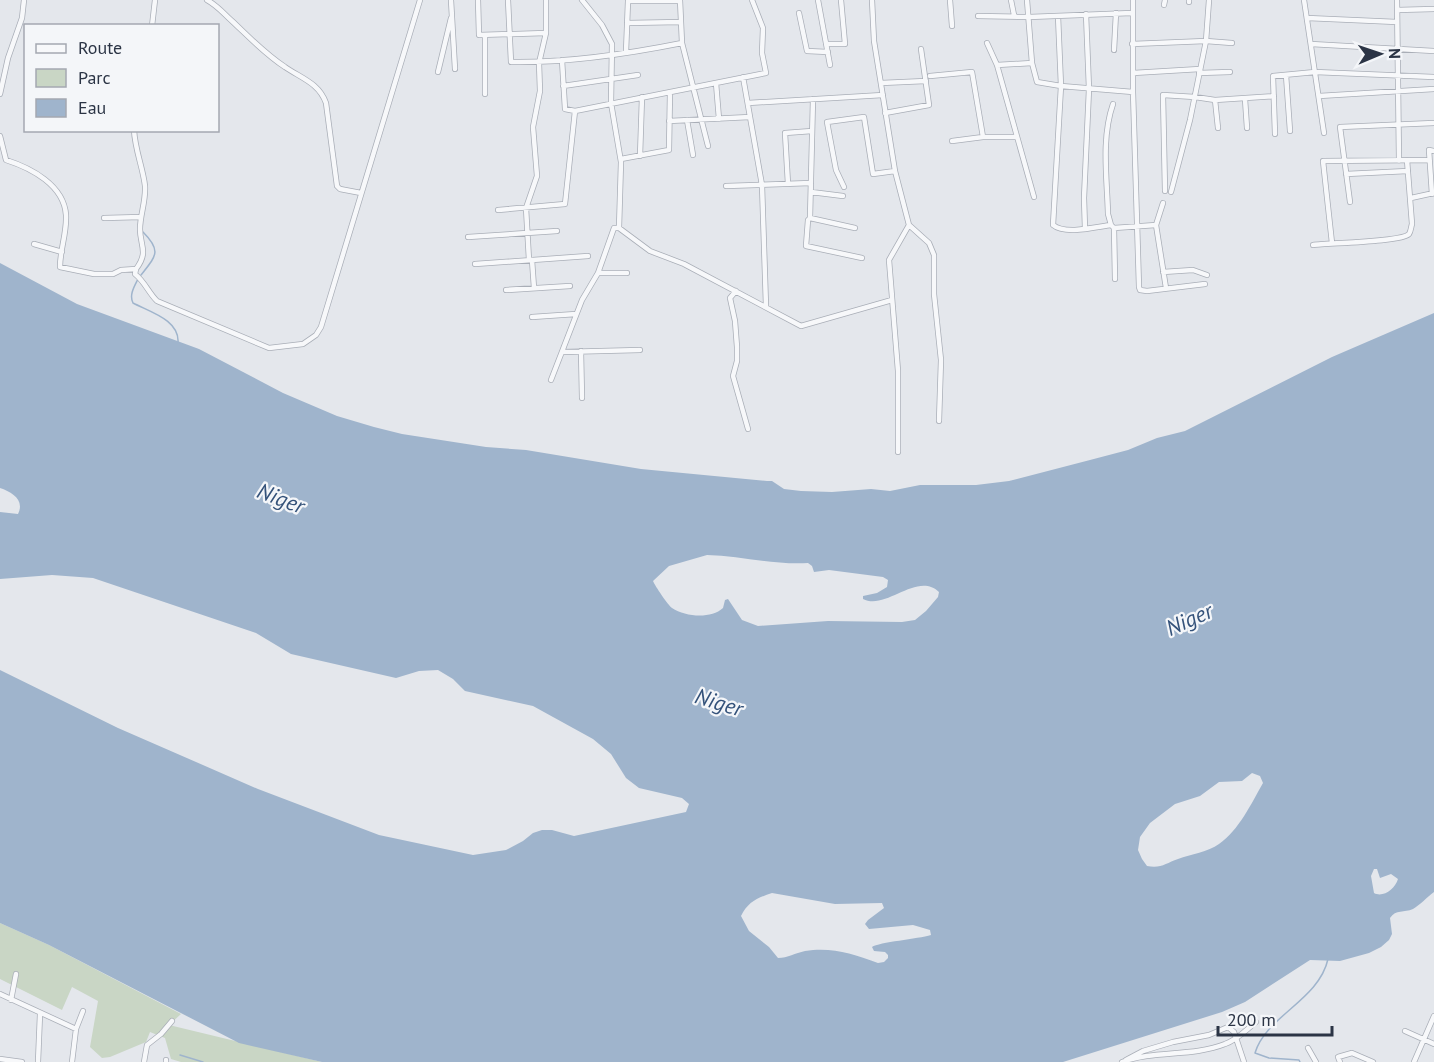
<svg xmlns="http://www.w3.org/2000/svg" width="1434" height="1062" font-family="'PT Sans',sans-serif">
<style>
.green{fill:#c9d6c5}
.water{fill:#9fb4cc;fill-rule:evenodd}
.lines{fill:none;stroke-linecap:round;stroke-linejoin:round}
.stream{stroke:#9fb4cc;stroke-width:1.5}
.minor-casing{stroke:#a9aeb7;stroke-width:6}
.minor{stroke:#f7f8fa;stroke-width:4.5}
.labels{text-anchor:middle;stroke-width:4.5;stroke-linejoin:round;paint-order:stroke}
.water-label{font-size:22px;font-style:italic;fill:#34527a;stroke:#f4f6f9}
</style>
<rect width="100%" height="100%" fill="#e4e7ec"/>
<path class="green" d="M0 923 49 945 181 1014 169 1025 322 1062H181L171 1059 165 1038 150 1032 146 1042 110 1057 102 1058 90 1047 98 1001 72 987 62 1010 0 979Z"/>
<path class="water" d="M0 263 77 304 199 349 283 393 337 416 374 427 402 434 486 447 526 450 641 469 767 481H772L784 489 801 491 832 492 871 489 890 491 920 485H976L1009 481 1090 460 1128 450 1157 438 1185 431 1332 357 1434 313V892C1427 897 1420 905 1413 909 1404 913 1396 909 1390 918L1392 934 1389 940 1381 947 1369 953 1340 961 1310 960 1245 1002 1222 1012 1063 1062H322L239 1043 49 945 0 923V670L118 728 258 789 379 835 473 855 506 850 523 841 533 833 542 830H552L574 836 686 812 689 804 682 798 639 788 626 778 611 754 593 739 533 706 465 691 453 679 438 670 419 671 396 678 291 654 256 633 93 578 52 575 0 579V512L18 514C25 500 12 492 0 488ZM707 555C741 556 774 565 808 563L812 566 814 572 829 570 883 577 888 580 887 587 877 593 863 596V599C886 611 917 571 939 592L938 597 926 611 915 620 902 622 828 621 758 626 742 620 728 599 725 600 723 608C711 619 686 617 672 608 668 605 655 586 653 581L669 566ZM1252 773 1260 776 1263 783C1251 804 1239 830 1219 844 1208 852 1191 854 1178 859 1166 863 1161 869 1147 866L1142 859 1138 850 1140 837 1150 823 1175 804 1200 796 1219 782 1242 781ZM1374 869H1377L1380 878 1391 874 1398 879C1395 889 1383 898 1374 893L1371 876ZM772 893 835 904 882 903 884 908 868 920 865 924 869 929 913 925 930 930 931 935C918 939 879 942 872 947L874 951 885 952 888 955V958L884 962 878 963C852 954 833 947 805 951 795 953 788 958 778 958L769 947 749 931 741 916C748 902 757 898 772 893Z"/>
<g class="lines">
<path class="stream" d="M141 275C156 256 162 251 143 232
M138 279C134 287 129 295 133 303 150 312 180 320 178 343
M180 1055 203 1062
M1300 1062 1299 1060 1269 1058 1255 1053C1266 1016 1319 1000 1328 959"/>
<g class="minor-casing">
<path id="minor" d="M207 0C218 6 223 13 232 21 249 37 265 54 285 67 301 78 319 83 326 103L337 186 340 189 361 193
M451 0 455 69
M478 0 479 35 546 33
M508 0 511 62C566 63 627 54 682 43
M582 0 602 25 612 44 611 103 621 162 619 228
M680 0 682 43 708 146
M818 0 830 65
M872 0 874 41 895 171 909 225 929 243 934 255V294L941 360 939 421
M950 0 952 26
M1011 0 1014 15
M1027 0 1032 63 1037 82 1061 86 1133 92
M1133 0V92L1139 287 1140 290 1147 291 1205 284
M1189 0V2
M1304 0 1324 133
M1397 0 1399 161
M1164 5 1165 0
M1397 10 1434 9
M799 13 807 51 828 52
M978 16 1029 17 1132 13
M1058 16 1061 86 1053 225C1065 235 1096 227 1111 225
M1307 18 1397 22
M627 23 681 22
M152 26 155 0
M485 35V94
M987 43 997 65 1034 197
M826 44H845L841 0
M1132 44 1206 41 1232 43
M1311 44 1434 51
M1114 50 1116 13
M626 52 628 1H680
M562 60 565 109 575 111 766 73 762 53 763 28 752 0
M997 65 1032 63
M438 72 451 18
M1133 73 1200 69
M1199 73 1230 72
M1286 75 1290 131
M930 76 972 72 983 137
M743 77 762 185 766 306
M716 83 719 119
M881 83 926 81
M563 86 638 75
M0 94 8 58 22 18 24 0
M1319 96 1434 89
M813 99 810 218 808 220 806 246 862 258
M1245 99 1247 128
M1215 100 1218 128
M748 103 883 95
M1113 104C1101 139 1107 177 1108 214L1111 225 1114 228
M885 113 929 105 921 49
M687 120 693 155
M669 121 750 117
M1275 134 1273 76 1315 72 1434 77
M0 136 6 160C31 168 64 185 66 215 67 233 60 249 60 267L94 274H113L121 270 136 269C149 252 140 246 140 229 140 215 146 201 145 186 143 168 135 150 134 130
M952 141 983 137H1017
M640 156 642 97
M621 159 669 150 670 92
M1346 174 1408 171
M788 184 785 133 812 131
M726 186 811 183
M844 187 836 170 827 122 864 117 873 174 895 171
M1165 191 1163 95 1195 97 1215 100 1274 96
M811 192 843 196
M1171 192 1190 120 1206 41 1209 0
M1432 194 1429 150 1434 151
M1411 198 1434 193
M1350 202 1340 127 1434 123
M498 210 565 204 575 111
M104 218 141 217
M810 218 855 228
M1156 225 1166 288
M1085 229 1084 198 1089 89 1086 14
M468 237 557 231
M1332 243 1323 161 1428 160
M34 244 62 252
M1313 245C1328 243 1402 242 1409 234 1411 231 1411 227 1412 224L1407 160
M529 260 526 208 537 176 533 127 540 91 539 63 546 33V0
M532 260 534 288
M475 264 588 256
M136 269 135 274C145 282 148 292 157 301L269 348 303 344 316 335 321 327 420 0
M1163 272 1193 270 1207 275
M598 273H627
M1115 279 1114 228 1156 225 1163 203
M506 290 570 286
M736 291 730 298 735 321 737 347V361L733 376 748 429
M532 317 576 314
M581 351 582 398
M562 352 640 350
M551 380 582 300 598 273 614 228H619L650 251 684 264 801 326 892 300
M898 452V371L889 260 909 225
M0 994 76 1029
M11 1000 16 974
M1405 1031 1434 1044
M1308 1048 1316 1062
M0 1059 22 1062
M1126 1060 1143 1051 1173 1042 1209 1035 1228 1027 1234 1032 1244 1062
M38 1062 40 1014
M72 1062 76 1029 83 1011
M144 1062 147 1045 161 1034 172 1021
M166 1062V1060
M1122 1062C1155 1050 1192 1057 1225 1044 1237 1040 1246 1030 1256 1022
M1340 1062 1338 1057 1352 1053 1373 1062
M1414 1062 1434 1016"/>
</g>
<use href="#minor" class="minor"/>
</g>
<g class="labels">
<g class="water-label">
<text transform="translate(281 498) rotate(21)" y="8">Niger</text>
<text transform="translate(1189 619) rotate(-24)" y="8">Niger</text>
<text transform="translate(719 702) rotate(17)" y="8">Niger</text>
</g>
</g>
<rect x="24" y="24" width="195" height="108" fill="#f4f6f9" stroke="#a4a8b1" stroke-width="1.5"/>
<rect x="36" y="44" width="30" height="9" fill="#f7f8fa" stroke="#a4a8b1" stroke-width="1.5"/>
<text x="78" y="54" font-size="18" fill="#2b3445">Route</text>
<rect x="36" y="69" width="30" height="18" fill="#c9d6c5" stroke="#a4a8b1" stroke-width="1.5"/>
<text x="78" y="84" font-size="18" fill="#2b3445">Parc</text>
<rect x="36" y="99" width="30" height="18" fill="#9fb4cc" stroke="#a4a8b1" stroke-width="1.5"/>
<text x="78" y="114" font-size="18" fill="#2b3445">Eau</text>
<g transform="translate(1380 54) rotate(88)" stroke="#f4f6f9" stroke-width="4.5" paint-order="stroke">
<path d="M0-4.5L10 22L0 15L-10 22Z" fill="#2b3445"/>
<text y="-9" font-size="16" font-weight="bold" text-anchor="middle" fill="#2b3445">N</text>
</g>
<path d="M1218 1026v9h114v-9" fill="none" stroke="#2b3445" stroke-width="3"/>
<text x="1227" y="1026" font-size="18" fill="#2b3445" stroke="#f4f6f9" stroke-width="4.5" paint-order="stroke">200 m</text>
</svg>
